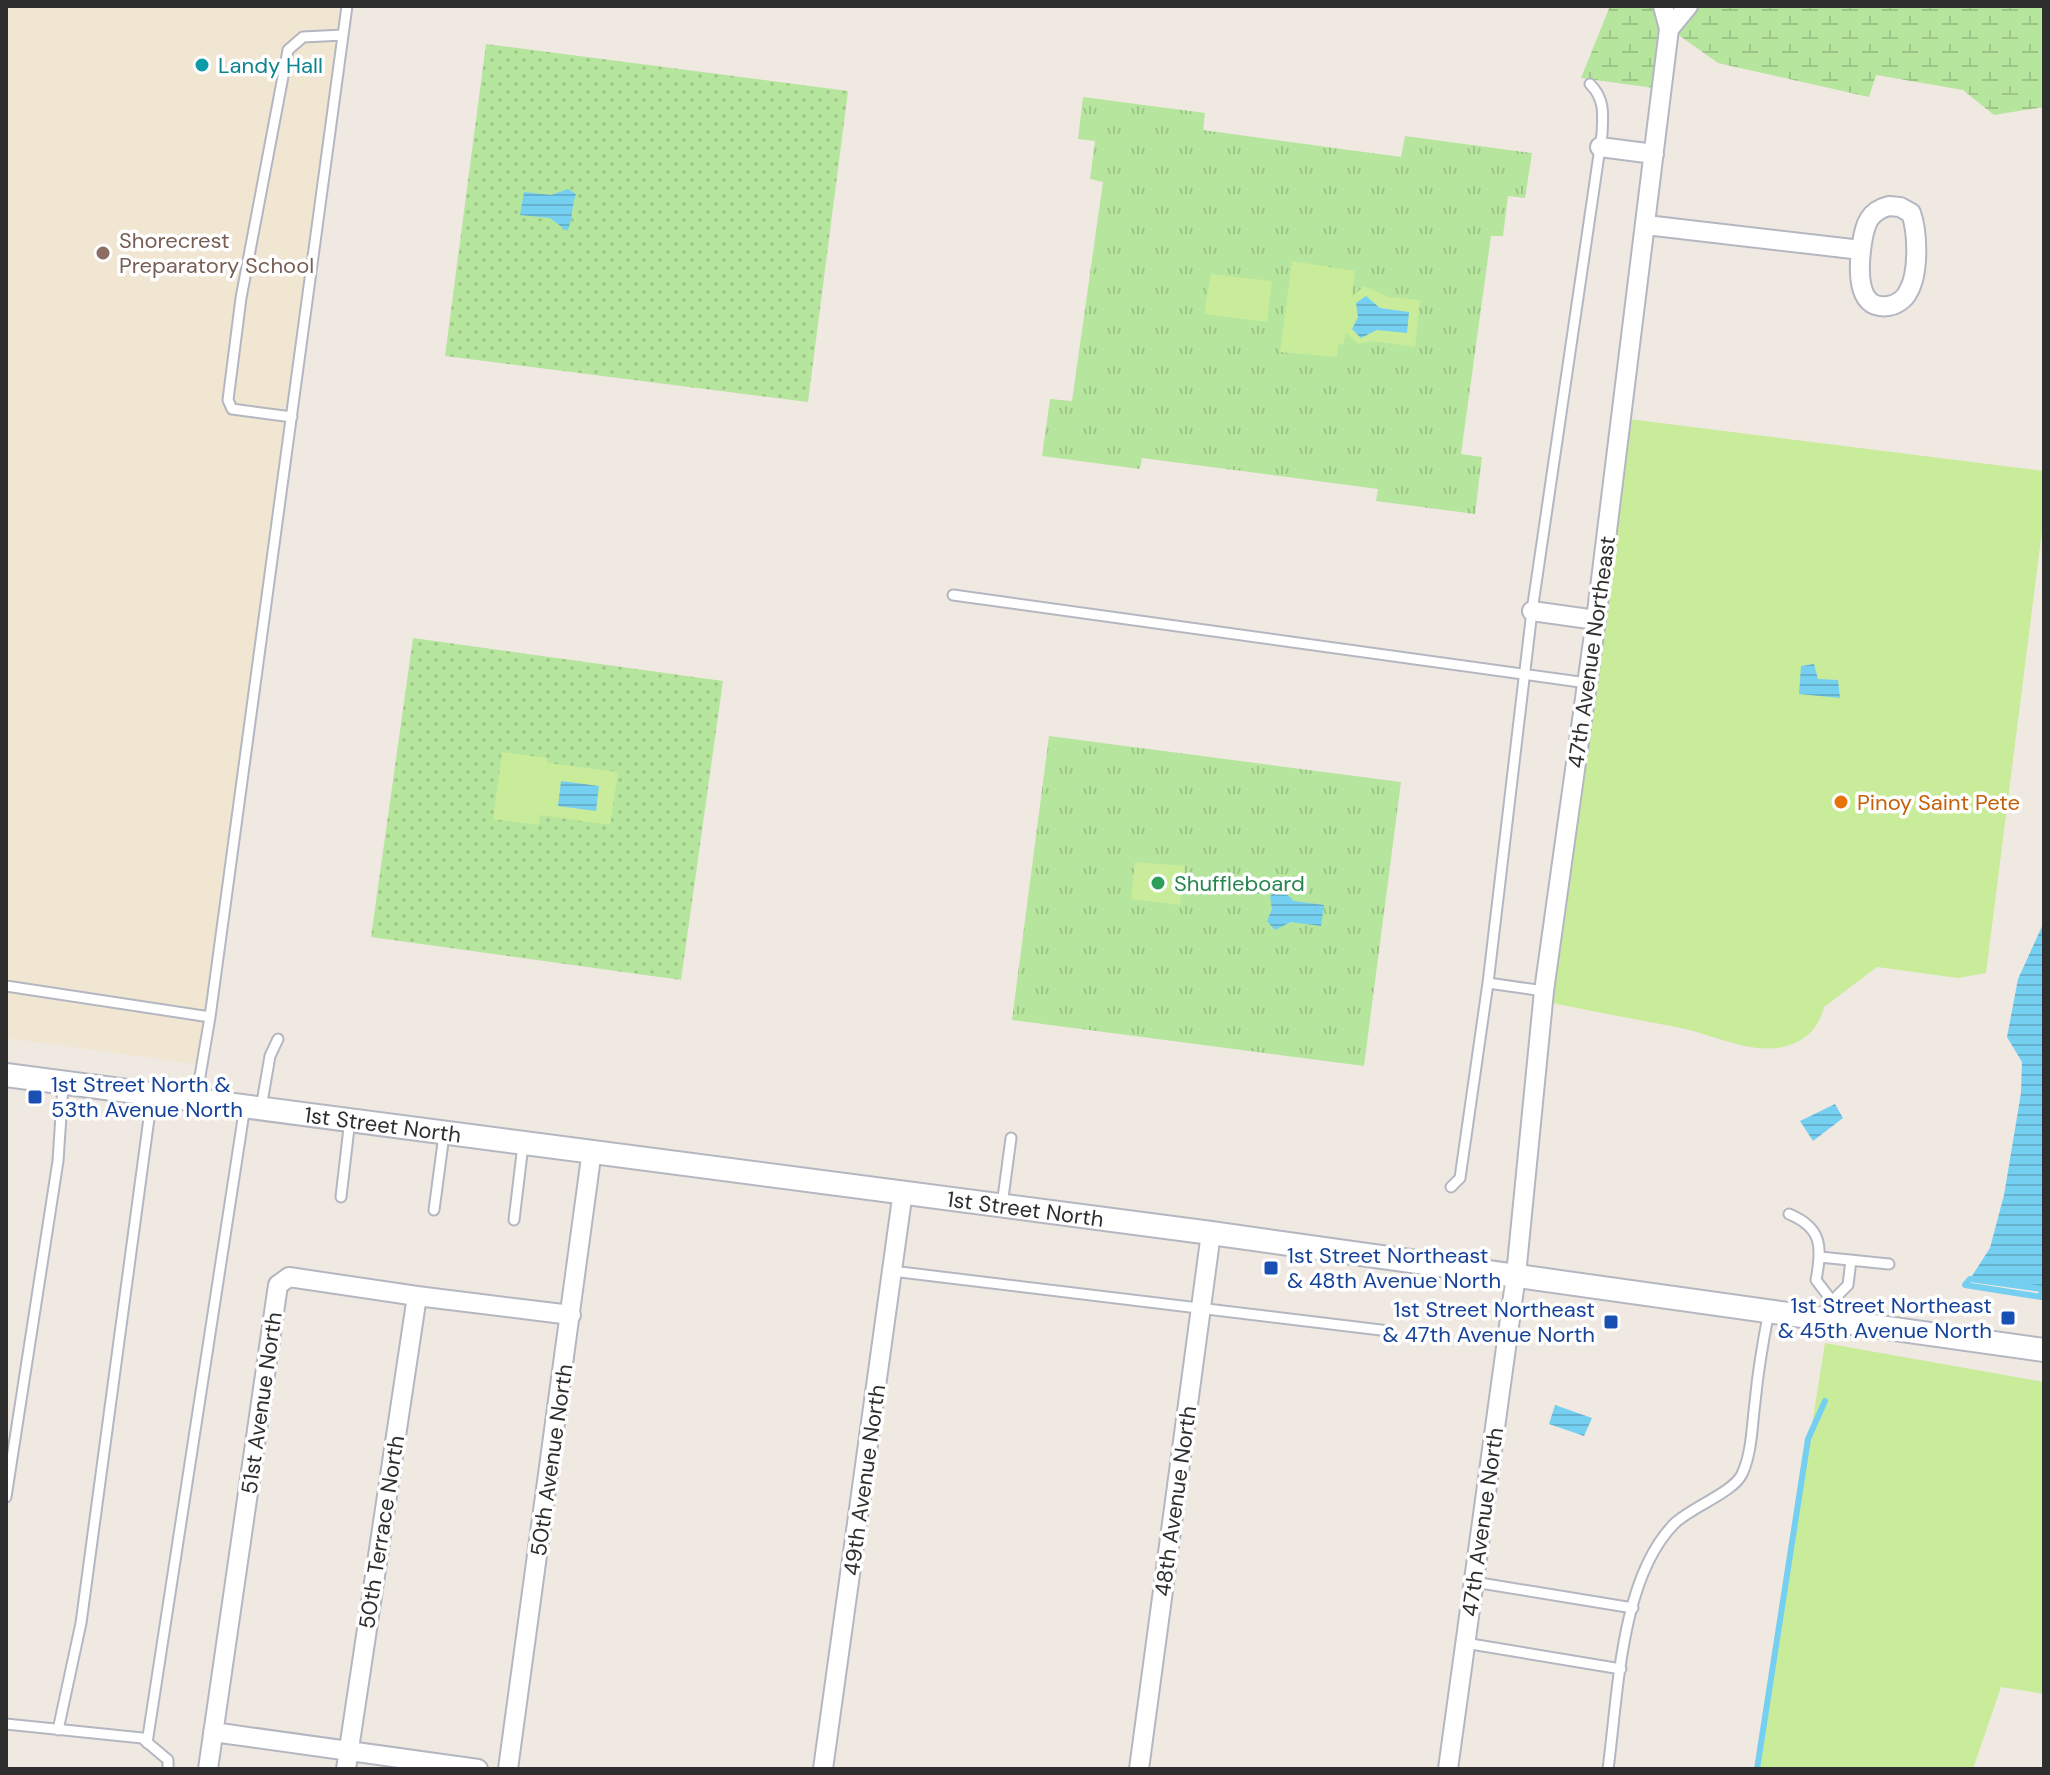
<svg xmlns="http://www.w3.org/2000/svg" width="2050" height="1775" font-family="'DM Sans',sans-serif">
<style>
.education{fill:#f0e6d1}
.grass{fill:url(#grass-tufts)}
.wetland{fill:url(#wetland-marsh)}
.park{fill:url(#park-dots)}
.pitch{fill:#c9ec9a}
.water{fill:url(#water-rules)}
.lines{fill:none;stroke-linecap:round;stroke-linejoin:round}
.stream{stroke:#75cff0;stroke-width:6}
.service-casing{stroke:#b4b7c1;stroke-width:13}
.minor-casing{stroke:#b4b7c1;stroke-width:22}
.tertiary-casing{stroke:#b4b7c1;stroke-width:26}
.service{stroke:#fff;stroke-width:9}
.minor{stroke:#fff;stroke-width:18}
.tertiary{stroke:#fff;stroke-width:22}
.culture-dot{fill:#0f9aa8;stroke:#fff;stroke-width:3}
.education-dot{fill:#8d6e63;stroke:#fff;stroke-width:3}
.food-dot{fill:#e8710a;stroke:#fff;stroke-width:3}
.leisure-dot{fill:#2e9e5b;stroke:#fff;stroke-width:3}
.transit-dot{fill:#1a4fb4;stroke:#fff;stroke-width:3}
.labels{text-anchor:middle;stroke-width:7;stroke-linejoin:round;paint-order:stroke}
.culture-label{font-size:22px;fill:#0d838f;stroke:#fff;text-anchor:start}
.education-label{font-size:22px;fill:#785e54;stroke:#fff;text-anchor:start}
.street-label{font-size:22px;fill:#2e2e2e;stroke:#fff}
.food-label{font-size:22px;fill:#c56008;stroke:#fff;text-anchor:start}
.leisure-label{font-size:22px;fill:#27864d;stroke:#fff;text-anchor:start}
.transit-label{font-size:22px;fill:#164399;stroke:#fff;text-anchor:start}
</style>
<defs>
<pattern id="grass-tufts" width="24" height="20" patternUnits="userSpaceOnUse" patternTransform="scale(2)"><rect width="24" height="20" fill="#b6e59e"/><path d="M3 7l-1-3M5 7V3M7 7l1-3M15 17l-1-3M17 17v-4M19 17l1-3" fill="none" stroke="#9dc588"/></pattern>
<pattern id="wetland-marsh" width="20" height="14" patternUnits="userSpaceOnUse" patternTransform="scale(2)"><rect width="20" height="14" fill="#b6e59e"/><path d="M1 5h8M5 5V1M11 12h8M15 12V8" fill="none" stroke="#9dc588"/></pattern>
<pattern id="park-dots" width="8" height="8" patternUnits="userSpaceOnUse" patternTransform="scale(2)"><rect width="8" height="8" fill="#b6e59e"/><path d="M2 2h.1M6 6h.1" fill="none" stroke="#9dc588" stroke-width="1.8" stroke-linecap="round"/></pattern>
<pattern id="water-rules" width="6" height="5" patternUnits="userSpaceOnUse" patternTransform="scale(2)"><rect width="6" height="5" fill="#75cff0"/><path d="M0 2.5h6" fill="none" stroke="#66b2ce"/></pattern>
</defs>
<rect width="100%" height="100%" fill="#efe9e1"/>
<path class="education" d="M6 6H347L203 1065 6 1038Z"/>
<path class="grass" d="M1083 97 1205 113 1203 130 1401 157 1405 136 1532 153 1525 198 1508 196 1503 236H1491L1461 454 1482 457 1475 514 1376 501 1378 489 1142 458 1140 469 1042 456 1050 399 1072 401 1103 182 1090 179 1095 141 1078 139Z
M1049 736 1401 782 1364 1066 1012 1020Z"/>
<path class="wetland" d="M1610 6H2044V107L1994 115 1963 90 1876 75 1869 97 1718 63 1670 29 1661 89 1581 78Z"/>
<path class="park" d="M486 44 848 91 808 402 445 356Z
M413 638 723 681 681 980 371 937Z"/>
<path class="pitch" d="M1292 261 1355 271 1352 297 1364 286 1389 297 1420 300 1415 347 1374 341 1358 344 1346 333 1343 344 1338 345 1337 357 1280 352Z
M1211 274 1272 281 1267 322 1204 314Z
M1621 418 2044 471V515L1986 973 1958 978 1877 967 1824 1007C1819 1028 1805 1042 1783 1047 1751 1054 1713 1035 1681 1028 1635 1019 1589 1011 1543 1001Z
M502 752 547 758V763L618 772 610 825 540 815 539 825 493 819Z
M1135 862 1185 866 1180 905 1131 899Z
M1825 1343 2044 1382 2042 1611 2044 1612V1694L2001 1687 1973 1769H1757Z"/>
<path class="water" d="M568 189 576 194C571 206 573 222 567 231L550 218 520 215 524 192 551 195Z
M1366 296 1380 308 1409 312 1407 333 1377 330 1361 338 1352 329 1358 317 1356 303Z
M1814 664 1818 679 1838 680 1840 698 1799 694 1801 666Z
M561 781 599 786 596 811 558 806Z
M1280 888 1294 901 1324 905 1321 926 1291 922 1275 930 1267 921 1272 909 1270 896Z
M2044 922V1277L2042 1289 1970 1279 1990 1248 2004 1195 2021 1093 2022 1062 2007 1037 2018 979Z
M1835 1104 1843 1118 1813 1141 1800 1121Z
M1555 1405 1592 1418 1584 1436 1549 1424Z"/>
<g class="lines">
<path class="stream" d="M1970 1279 2042 1289 2041 1297 1965 1285Z
M1757 1769 1808 1439 1825 1401"/>
<g class="service-casing">
<path id="service" d="M292 417 232 409 228 400 241 298 288 50 303 37 343 35
M953 595 1587 683
M1488 983 1544 991
M6 986 210 1017
M196 1100 210 1017 347 6
M261 1108 270 1056 278 1039
M1451 1187 1460 1178 1488 983 1532 611 1602 134C1603 114 1605 99 1590 84
M341 1197 350 1119
M1002 1205 1011 1138
M434 1210 444 1135
M1789 1214C1823 1228 1822 1248 1816 1280L1832 1301 1848 1285 1851 1260
M514 1220 523 1145
M1820 1257 1889 1264
M892 1271 1389 1331
M6 1497 58 1161 63 1085
M1474 1582 1633 1608
M1465 1643 1621 1669
M6 1724 142 1738 168 1760V1769
M58 1730 81 1623 152 1096
M147 1743 245 1106
M1608 1769C1618 1696 1620 1579 1674 1524 1690 1508 1734 1492 1742 1474 1752 1453 1752 1425 1755 1402 1758 1371 1763 1341 1769 1311"/>
</g>
<g class="minor-casing">
<path id="minor" d="M1669 29 1688 6
M1600 147 1654 154
M1889 206 1900 207 1911 213C1918 233 1919 274 1908 292 1905 299 1896 305 1888 306 1854 311 1859 263 1862 243 1865 224 1869 211 1889 206Z
M1646 225 1861 250
M1532 611 1596 620
M213 1732 478 1769
M208 1769 278 1285 289 1277 417 1296 571 1315
M346 1769 417 1296
M508 1769 592 1150
M823 1769 903 1191
M1139 1769 1211 1233
M1448 1769 1516 1275 1544 991 1596 620 1669 29 1663 6"/>
</g>
<g class="tertiary-casing">
<g id="tertiary">
<path id="s1" d="M6 1075 1211 1233 2044 1350"/>
</g>
</g>
<use href="#service" class="service"/>
<use href="#minor" class="minor"/>
<use href="#tertiary" class="tertiary"/>
</g>
<circle class="culture-dot" cx="202" cy="65" r="8"/>
<circle class="education-dot" cx="103" cy="253" r="8"/>
<circle class="food-dot" cx="1841" cy="802" r="8"/>
<circle class="leisure-dot" cx="1158" cy="883" r="8"/>
<g class="transit-dot">
<rect x="27" y="1089" width="16" height="16" rx="4"/>
<rect x="1263" y="1260" width="16" height="16" rx="4"/>
<rect x="2000" y="1310" width="16" height="16" rx="4"/>
<rect x="1603" y="1314" width="16" height="16" rx="4"/>
</g>
<g class="labels">
<g class="culture-label">
<text x="218" y="73">Landy Hall</text>
</g>
<g class="education-label">
<text x="119" y="248">Shorecrest<tspan x="119" dy="25">Preparatory School</tspan></text>
</g>
<g class="street-label">
<text transform="translate(1591 652) rotate(-82)" y="8">47th Avenue Northeast</text>
<text dy="8" stroke="none"><textPath href="#s1" startOffset="380">1st Street North</textPath></text>
<text dy="8" stroke="none"><textPath href="#s1" startOffset="1028">1st Street North</textPath></text>
<text transform="translate(261 1403) rotate(-82)" y="8">51st Avenue North</text>
<text transform="translate(551 1460) rotate(-82)" y="8">50th Avenue North</text>
<text transform="translate(864 1480) rotate(-82)" y="8">49th Avenue North</text>
<text transform="translate(1175 1501) rotate(-82)" y="8">48th Avenue North</text>
<text transform="translate(1482 1522) rotate(-82)" y="8">47th Avenue North</text>
<text transform="translate(381 1532) rotate(-81)" y="8">50th Terrace North</text>
</g>
<g class="food-label">
<text x="1857" y="810">Pinoy Saint Pete</text>
</g>
<g class="leisure-label">
<text x="1174" y="891">Shuffleboard</text>
</g>
<g class="transit-label">
<text x="51" y="1092">1st Street North &amp;<tspan x="51" dy="25">53th Avenue North</tspan></text>
<text x="1287" y="1263">1st Street Northeast<tspan x="1287" dy="25">&amp; 48th Avenue North</tspan></text>
<text x="1992" y="1313" text-anchor="end">1st Street Northeast<tspan x="1992" dy="25">&amp; 45th Avenue North</tspan></text>
<text x="1595" y="1317" text-anchor="end">1st Street Northeast<tspan x="1595" dy="25">&amp; 47th Avenue North</tspan></text>
</g>
</g>
<rect width="2050" height="1775" fill="none" stroke="#2e2e2e" stroke-width="16"/>
</svg>
